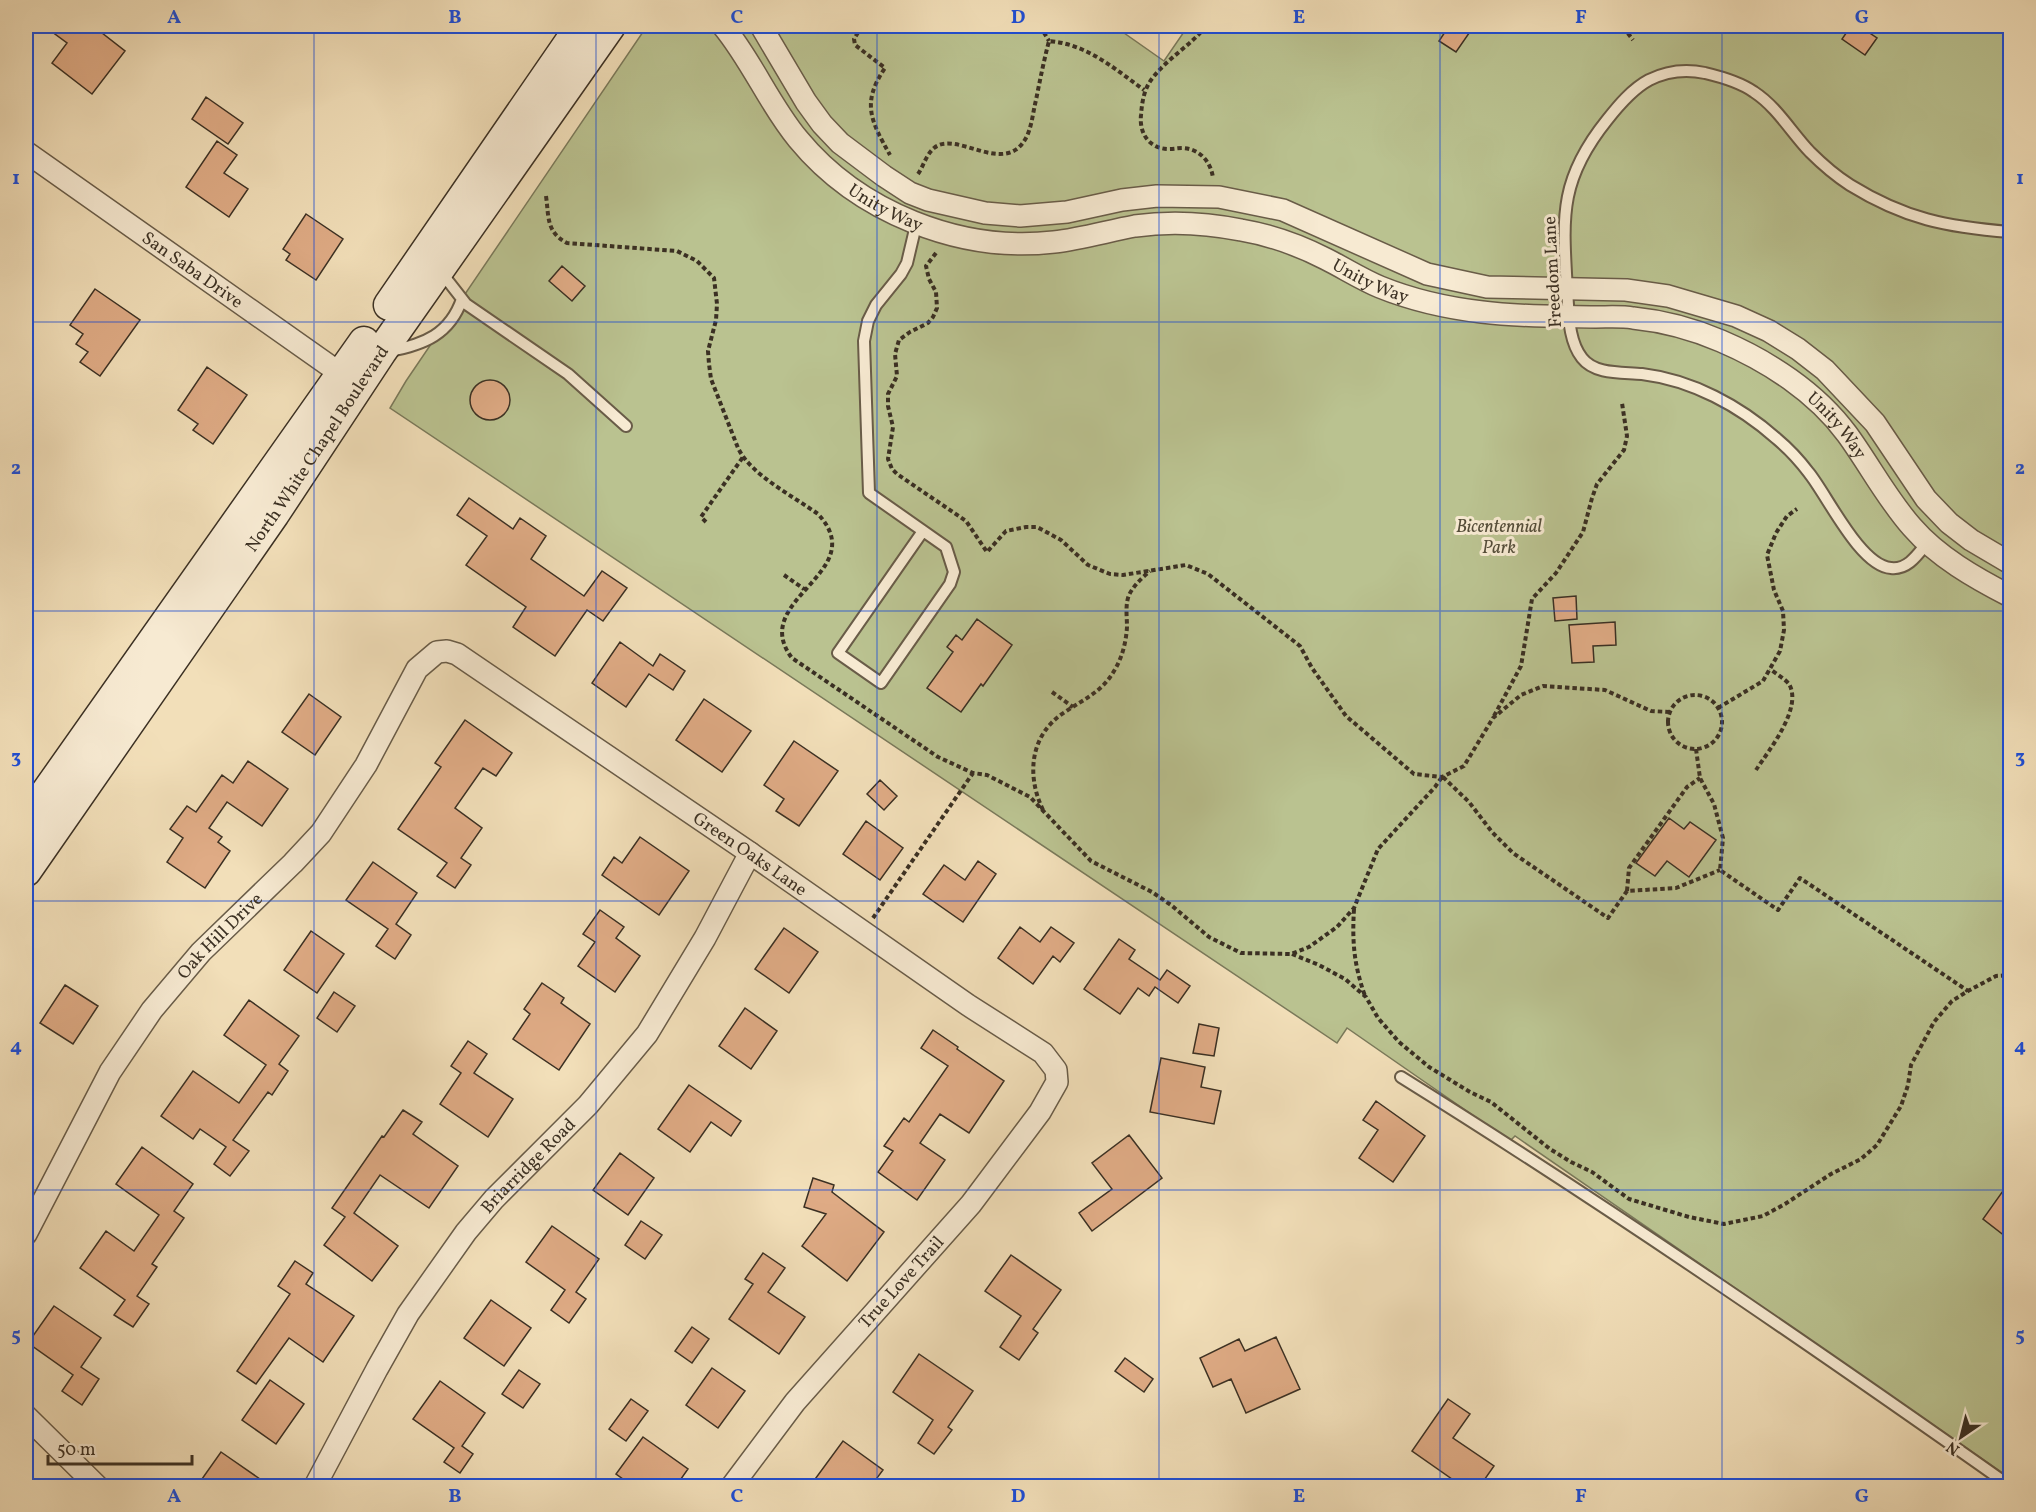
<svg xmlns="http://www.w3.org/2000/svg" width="2036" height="1512" font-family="Vollkorn,serif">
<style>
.green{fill:#bac290;stroke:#7a795a;stroke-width:1.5}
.building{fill:#dfab85;stroke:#3b3023;stroke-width:1.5}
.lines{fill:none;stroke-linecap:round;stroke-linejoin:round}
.service-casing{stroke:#695c48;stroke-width:14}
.minor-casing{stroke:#695c48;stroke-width:24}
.secondary-casing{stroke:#3b3023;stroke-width:33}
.path{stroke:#3b3023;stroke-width:4;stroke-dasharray:4.5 3;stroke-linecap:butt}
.service{stroke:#f7ead2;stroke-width:10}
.minor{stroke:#f7ead2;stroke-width:21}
.secondary{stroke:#f7ead2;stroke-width:30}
.grid{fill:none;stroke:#1d4ed8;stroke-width:1.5;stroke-opacity:0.55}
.labels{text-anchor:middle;stroke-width:6;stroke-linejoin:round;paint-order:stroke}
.street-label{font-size:18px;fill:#3b3023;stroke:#f7ead2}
.park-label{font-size:18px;font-style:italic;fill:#544d39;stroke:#f7ead2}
.neatline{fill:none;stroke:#1d4ed8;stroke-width:2}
.grid-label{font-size:20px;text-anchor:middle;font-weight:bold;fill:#1d4ed8}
</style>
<rect width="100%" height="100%" fill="#f2dfb9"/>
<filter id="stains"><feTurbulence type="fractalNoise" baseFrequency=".00333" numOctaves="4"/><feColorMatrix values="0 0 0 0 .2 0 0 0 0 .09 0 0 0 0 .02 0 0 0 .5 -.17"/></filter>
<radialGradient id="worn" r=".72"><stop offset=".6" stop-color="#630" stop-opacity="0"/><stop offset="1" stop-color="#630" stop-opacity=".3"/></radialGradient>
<path class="green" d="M647 26H1114L1164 61 1188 26H2010V1478L1515 1136 1510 1141 1347 1028 1337 1043 390 408 406 381Z"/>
<path class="building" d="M44 26H93L125 51 92 94 52 63 67 43Z
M1449 26H1474L1456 52 1439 41Z
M1851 26H1859L1877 38 1865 55 1842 39Z
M206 97 243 123 228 144 192 119Z
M217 141 237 155 224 173 248 189 229 217 186 187Z
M306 214 343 239 316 280 286 260 290 254 283 249Z
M562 266 585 286 572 301 549 281Z
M95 289 140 320 100 376 80 362 88 352 76 344 83 334 70 325Z
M207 367 247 395 213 444 193 430 198 424 178 410Z
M470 400a20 20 0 1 1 40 0a20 20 0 1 1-40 0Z
M469 498 513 529 520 518 546 536 531 559 584 596 602 571 627 588 603 621 587 610 555 656 513 627 526 607 466 565 487 536 457 515Z
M1576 596 1577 619 1555 621 1553 598Z
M977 619 1012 645 983 686 981 684 961 712 927 688 953 652 947 647 956 635 962 640Z
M1615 622 1616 645 1593 646 1594 662 1572 663 1569 625Z
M620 642 653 666 660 654 685 671 673 690 649 674 626 707 592 683Z
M309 694 341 717 315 755 282 732Z
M704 699 751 731 722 772 676 740Z
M465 720 512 753 496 776 483 768 455 808 482 828 461 858 471 865 455 888 437 876 447 863 398 829 441 767 435 763Z
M794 741 838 771 799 826 776 811 784 799 764 785Z
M248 761 288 789 262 826 227 802 209 828 222 837 218 842 230 851 205 888 167 862 183 838 170 829 187 806 196 812 222 775 233 783Z
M880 780 897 796 884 810 867 794Z
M1669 818 1684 829 1690 822 1716 840 1689 877 1667 861 1655 876 1636 863Z
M866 821 903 848 880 880 843 854Z
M640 837 689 871 659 915 602 875 614 857 622 863Z
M978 861 996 874 963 922 923 894 944 865 965 880Z
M373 862 417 893 396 924 411 935 395 959 376 946 388 929 346 900Z
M600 910 624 927 616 938 640 956 615 992 578 966 595 942 583 934Z
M1020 927 1040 942 1051 927 1074 943 1060 962 1053 956 1033 984 998 958Z
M784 928 818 952 789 993 755 969Z
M311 931 344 954 317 993 284 970Z
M1119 939 1135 950 1129 959 1160 980 1167 970 1190 986 1178 1003 1155 987 1149 996 1138 988 1120 1014 1084 989Z
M542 983 564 998 561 1003 590 1024 559 1070 513 1039 530 1014 524 1009Z
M65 985 98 1006 73 1044 40 1023Z
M334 992 355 1006 337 1032 317 1018Z
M249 1000 299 1036 279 1064 288 1071 272 1095 268 1092 233 1140 249 1151 230 1176 214 1164 226 1147 200 1129 193 1139 161 1116 193 1071 239 1103 266 1065 224 1035Z
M745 1008 777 1031 751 1069 719 1046Z
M1199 1024 1219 1028 1214 1056 1193 1053Z
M933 1030 958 1047 957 1049 1004 1081 969 1133 940 1114 920 1143 945 1160 917 1200 878 1172 893 1151 884 1146 904 1118 909 1122 948 1066 921 1048Z
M468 1041 487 1054 474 1073 513 1099 488 1137 440 1104 461 1073 451 1066Z
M1161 1058 1205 1067 1201 1087 1221 1091 1214 1124 1150 1112Z
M689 1085 741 1121 731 1136 711 1122 690 1152 658 1129Z
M1376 1101 1425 1136 1393 1182 1359 1158 1378 1130 1363 1120Z
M403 1110 422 1122 413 1134 458 1166 429 1208 380 1175 354 1213 398 1246 372 1281 324 1245 345 1217 332 1208 382 1136 384 1137Z
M1129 1135 1162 1178 1092 1231 1079 1213 1112 1189 1092 1163Z
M142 1147 193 1184 174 1211 184 1218 152 1264 157 1267 137 1296 149 1304 133 1327 114 1315 125 1300 80 1268 106 1231 134 1251 159 1215 116 1184Z
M620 1153 654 1178 628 1215 593 1190Z
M813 1178 834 1185 832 1192 884 1232 847 1281 802 1246 826 1214 804 1207Z
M2010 1181V1240L1983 1219Z
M641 1221 662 1235 645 1259 625 1245Z
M552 1226 599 1259 576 1292 586 1299 569 1323 551 1310 565 1290 526 1262Z
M763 1253 785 1268 768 1292 805 1317 779 1354 729 1319 753 1284 745 1279Z
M1011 1255 1061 1290 1033 1329 1038 1333 1019 1360 1000 1347 1021 1316 985 1291Z
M295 1261 313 1273 306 1284 354 1316 323 1362 289 1338 256 1384 237 1371 290 1294 278 1286Z
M491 1300 531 1328 504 1366 464 1338Z
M54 1306 101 1338 81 1367 99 1379 82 1405 62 1391 73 1375 28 1343Z
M692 1327 709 1339 692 1363 675 1351Z
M1276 1337 1300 1389 1246 1413 1231 1379 1213 1387 1200 1358 1239 1339 1245 1351Z
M919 1354 973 1391 948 1427 952 1430 934 1454 918 1443 933 1420 893 1392Z
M1125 1358 1153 1379 1144 1392 1115 1371Z
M712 1368 745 1391 718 1428 686 1405Z
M519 1370 540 1384 523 1408 502 1394Z
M270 1380 304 1404 276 1444 242 1420Z
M440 1381 485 1413 462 1446 473 1454 460 1473 444 1462 454 1448 413 1419Z
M631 1399 648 1411 626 1441 609 1429Z
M1448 1399 1470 1414 1453 1438 1494 1466 1480 1486H1462L1412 1451Z
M643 1437 688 1469 676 1486H633L616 1474Z
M843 1441 883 1470 871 1486H810Z
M221 1452 270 1486H197Z"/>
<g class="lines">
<g class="service-casing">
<path id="service" d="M916 225 907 263 901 274 876 305 868 321 864 341 869 493 946 547 954 572 950 584 881 683 838 653 923 531
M441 272 466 304 568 374 626 426
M389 351C424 345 450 334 462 299
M1927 543C1918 554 1908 570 1891 568 1860 566 1827 495 1809 473 1800 461 1789 449 1777 439 1740 406 1692 380 1642 374 1623 372 1595 375 1582 358 1568 340 1569 313 1567 291 1563 218 1558 181 1607 120 1618 106 1632 89 1649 80 1667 71 1686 69 1705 73 1722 77 1740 82 1754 92 1777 107 1791 132 1810 152 1822 164 1836 176 1850 185 1905 219 1947 227 2010 232
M1401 1077C1608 1206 1810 1345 2010 1486"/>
</g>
<g class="minor-casing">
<g id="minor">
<path id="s1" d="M723 26C752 61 769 104 798 139 858 212 960 253 1054 242 1081 239 1108 231 1135 226 1170 221 1206 223 1241 230 1270 235 1299 245 1326 259 1344 268 1361 279 1380 287 1412 300 1448 308 1482 312 1520 317 1558 316 1596 317 1608 317 1621 316 1633 318 1663 321 1693 329 1721 341 1768 361 1816 392 1847 434 1869 464 1887 499 1912 527 1938 557 1975 578 2010 596"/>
<path d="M761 26 806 102 822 124 840 143 884 176 910 193 928 200 985 213 1020 216 1067 212 1122 200 1157 196 1219 197 1283 210 1427 274 1487 287 1626 290 1668 296 1736 316 1769 331 1798 349 1825 370 1875 423 1926 499 1949 523 1971 540 2010 563"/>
<path id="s2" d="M26 152 351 381"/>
<path id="s3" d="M26 1234 110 1072 152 1010 201 952 293 863 321 833 366 765 417 669 437 652 447 651 457 654 750 853 968 1005 1043 1053 1056 1070 1057 1082 1040 1112 971 1204 795 1402 732 1486"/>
<path d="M26 1416 97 1486"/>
<path id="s4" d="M315 1486 377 1369 408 1314 466 1232 494 1199 588 1105 647 1034 705 938 750 853"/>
</g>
</g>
<g class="secondary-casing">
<g id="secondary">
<path d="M389 305 581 26"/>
<path d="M26 821 364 342"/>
<path id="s5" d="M26 871 274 514 381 352 610 26"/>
</g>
</g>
<path class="path" d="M862 26 854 39 855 45 885 68C861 103 871 121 890 155
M1040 26 1049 41
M1194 26 1201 32 1206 26
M1323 26H1324
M1627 26V32L1633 40
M1201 32C1185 49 1165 61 1151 80 1144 90 1142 102 1141 115 1139 133 1149 149 1169 149 1174 149 1178 148 1183 148 1200 149 1211 162 1213 178
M918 174C923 167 926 155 934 148 957 129 1006 179 1027 136 1032 125 1033 112 1036 100 1040 80 1044 60 1049 41 1087 44 1115 69 1144 90
M546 196C549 217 546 232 567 243L677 251 697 261 714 278 717 304 716 320 708 351 709 364 711 379 738 448C751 475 793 496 818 514 873 573 747 599 792 658L938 757 973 773 987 775 1030 797 1091 861 1152 892 1171 905 1209 937 1241 953 1291 954 1309 947 1337 927 1354 908 1378 849 1435 787 1442 777
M936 253 926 266 929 279 936 292 937 308 933 317 928 323 910 332 899 340 895 354 897 376 888 394V406L893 427 888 459 892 469 897 474 966 521 987 552 1006 531 1026 527H1037L1061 540 1088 565 1110 574 1123 575 1186 565 1208 574 1300 646 1312 668 1346 716 1414 774 1442 777 1464 766 1493 718 1521 695 1543 686 1605 690 1651 711 1669 712
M706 522 701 517 743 457
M784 575 804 589
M1052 692 1073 707
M1668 722a27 27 0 1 1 54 0a27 27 0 1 1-54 0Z
M1718 708 1763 681 1780 651 1784 630 1783 611 1774 590 1767 555 1776 533 1787 516 1797 509
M1494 716 1521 666 1532 599 1556 573 1583 532 1592 498 1597 484 1624 450 1627 436 1622 403
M1696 749 1700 778 1714 804 1723 838 1720 870 1778 910 1800 878 1968 991
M1756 770C1769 750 1803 708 1789 684 1785 679 1775 673 1770 669
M1443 777 1469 802 1492 832 1513 853 1608 918 1627 891 1676 888 1720 870
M1043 810C1026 775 1030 734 1065 712 1084 699 1102 692 1114 671 1122 658 1126 643 1127 627 1127 617 1125 605 1129 595 1134 585 1142 578 1150 571
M1627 891 1629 868 1687 787 1700 778
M1354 909C1352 942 1354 965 1365 996
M873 918 973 773
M1292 954 1319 965 1345 979 1366 997 1378 1018 1399 1042 1429 1067 1470 1092 1491 1102 1550 1149 1571 1162 1592 1172 1629 1199 1689 1217 1724 1224 1763 1216 1785 1204 1831 1174 1861 1159 1877 1145 1901 1106 1908 1085 1911 1065 1934 1022 1952 1001 1968 991 1996 976 2010 975"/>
<use href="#service" class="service"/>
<use href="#minor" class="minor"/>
<use href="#secondary" class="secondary"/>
</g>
<path class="grid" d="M314 26V1486M596 26V1486M877 26V1486M1159 26V1486M1440 26V1486M1722 26V1486M26 322H2010M26 611H2010M26 901H2010M26 1190H2010"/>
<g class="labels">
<g class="street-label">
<text dy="6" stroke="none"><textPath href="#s1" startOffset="248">Unity Way</textPath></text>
<text dy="6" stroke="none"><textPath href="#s2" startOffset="204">San Saba Drive</textPath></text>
<text transform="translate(1552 272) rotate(-93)" y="6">Freedom Lane</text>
<text dy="6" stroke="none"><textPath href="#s1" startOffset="752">Unity Way</textPath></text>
<text dy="6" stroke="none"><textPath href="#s1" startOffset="1256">Unity Way</textPath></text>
<text dy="6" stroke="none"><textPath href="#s5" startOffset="513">North White Chapel Boulevard</textPath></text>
<text dy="6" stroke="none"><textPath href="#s3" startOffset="1094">Green Oaks Lane</textPath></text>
<text dy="6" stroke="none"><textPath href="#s3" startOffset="358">Oak Hill Drive</textPath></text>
<text dy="6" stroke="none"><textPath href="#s4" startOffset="387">Briarridge Road</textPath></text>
<text transform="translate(901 1282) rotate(-48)" y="6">True Love Trail</text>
</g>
<g class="park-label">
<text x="1499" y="532">Bicentennial<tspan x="1499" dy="21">Park</tspan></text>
</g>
</g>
<rect width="2036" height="1512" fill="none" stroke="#f2dfb9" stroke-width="66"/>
<g transform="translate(1961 1437) rotate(215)" stroke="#f7ead2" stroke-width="4.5" paint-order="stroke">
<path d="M0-4.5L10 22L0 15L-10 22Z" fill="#3b3023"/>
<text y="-9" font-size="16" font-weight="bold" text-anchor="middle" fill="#3b3023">N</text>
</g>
<path d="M48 1455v9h144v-9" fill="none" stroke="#3b3023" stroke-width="3"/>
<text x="57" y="1455" font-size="18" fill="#3b3023" stroke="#f7ead2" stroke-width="4.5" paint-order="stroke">50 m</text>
<rect x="33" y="33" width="1970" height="1446" class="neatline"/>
<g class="grid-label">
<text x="174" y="23">A</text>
<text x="455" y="23">B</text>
<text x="737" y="23">C</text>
<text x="1018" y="23">D</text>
<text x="1299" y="23">E</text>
<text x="1581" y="23">F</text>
<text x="1862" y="23">G</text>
<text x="16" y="184">1</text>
<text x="2020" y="184">1</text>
<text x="16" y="474">2</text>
<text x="2020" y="474">2</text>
<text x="16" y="763">3</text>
<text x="2020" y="763">3</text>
<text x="16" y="1052">4</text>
<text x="2020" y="1052">4</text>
<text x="16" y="1341">5</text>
<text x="2020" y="1341">5</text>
<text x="174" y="1502">A</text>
<text x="455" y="1502">B</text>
<text x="737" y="1502">C</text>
<text x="1018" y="1502">D</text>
<text x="1299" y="1502">E</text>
<text x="1581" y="1502">F</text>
<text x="1862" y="1502">G</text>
</g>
<rect width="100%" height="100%" filter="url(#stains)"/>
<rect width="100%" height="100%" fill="url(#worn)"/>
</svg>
